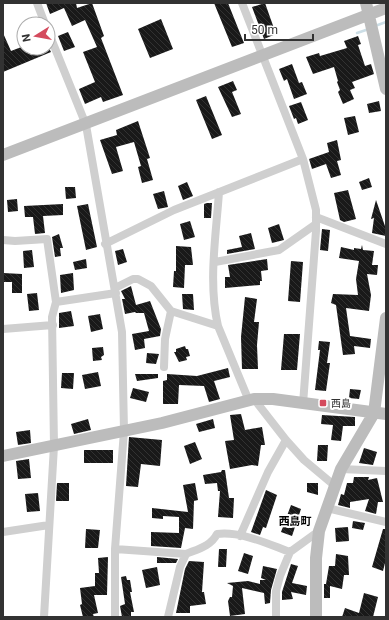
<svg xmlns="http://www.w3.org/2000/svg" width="389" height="620" font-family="Roboto,'Noto Sans JP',sans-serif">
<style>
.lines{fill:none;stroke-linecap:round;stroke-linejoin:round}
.stream{stroke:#ccdee6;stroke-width:2.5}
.building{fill:url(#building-back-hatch)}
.street{stroke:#cfcfcf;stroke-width:8}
.secondary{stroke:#bcbcbc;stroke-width:12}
.poi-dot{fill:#d44a5d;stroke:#fff;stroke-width:1.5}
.labels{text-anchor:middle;stroke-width:4;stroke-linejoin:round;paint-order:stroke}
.poi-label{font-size:10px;fill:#323232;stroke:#fff;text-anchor:start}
.neighbourhood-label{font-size:11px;font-weight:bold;fill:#000;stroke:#fff}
</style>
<defs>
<pattern id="building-back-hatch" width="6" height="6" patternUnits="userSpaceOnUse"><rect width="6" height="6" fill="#191919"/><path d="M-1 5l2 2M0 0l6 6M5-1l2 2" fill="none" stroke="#323232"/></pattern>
</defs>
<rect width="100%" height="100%" fill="#fff"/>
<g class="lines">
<path class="stream" d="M375 26 386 22
M357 33 369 29"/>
</g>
<path class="building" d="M46 3H76L77 8 92 3 104 36 101 38 123 95 103 102 101 97 85 104 79 89 95 82 83 52 97 47 85 20 72 26 64 8 50 14Z
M214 3H228L244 43 232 47Z
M265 3 276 34 264 39 252 7Z
M161 19 173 49 150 58 138 29Z
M68 32 75 47 64 51 58 36Z
M3 33 11 51 24 46V48H49L51 52 3 72Z
M358 36 361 44 358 45 365 66 371 64 374 74 352 82 355 88 350 90 354 99 343 104 338 92 340 90 337 82 338 81 334 67 313 74 306 57 319 53 320 56 347 48 344 41Z
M292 64 299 83 302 82 307 94 294 99 287 79 284 81 279 69Z
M233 81 237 90 232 92 241 114 232 117 218 87Z
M206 96 222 135 212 139 196 100Z
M379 101 381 111 369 113 367 104Z
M301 102 308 120 298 124 296 118 294 119 289 106Z
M355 116 359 132 348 135 344 118Z
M138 121 150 158 147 159 153 180 142 183 138 167 141 166 134 142 116 147 123 171 112 174 100 140 117 135 116 130Z
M337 140 341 160 337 161 341 175 331 178 326 164 312 169 309 159 329 152 327 143Z
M369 178 372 187 362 190 359 182Z
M187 182 193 196 183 200 178 186Z
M65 187H75L76 198 66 199Z
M348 190 356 219 344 222 340 220 334 193Z
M164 191 168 207 158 209 153 194Z
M17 199 18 211 8 212 7 200Z
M376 200 386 229V236L372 233 374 218 371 219Z
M207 203H212L211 218H204V204Z
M63 204V215L43 216 45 233 35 234 33 217H25L24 206Z
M88 204 97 247 86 250 77 206Z
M190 221 195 237 184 240 180 224Z
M279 224 284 240 272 243 268 228Z
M322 229 330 230 328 251 320 250Z
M251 233 255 249 227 254V250L242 247 239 236Z
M59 234 63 248H60L61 256 55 257 52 237Z
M362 245 363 250 374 251 372 265H378L377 275 367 274 371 295 369 311 346 308 350 336 371 339 370 348 354 346 355 354 343 355 336 305 331 303 333 294 358 295 356 279 359 261 339 258 341 247 354 250V248L361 249Z
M176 246 191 247 193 265H185L184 288 173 287 174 271H176Z
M123 249 127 262 118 265 115 251Z
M32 250 34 267 24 268 23 251Z
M86 259 87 268 75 270 73 262Z
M267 259 268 270 261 271 262 281H260V285L225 288V277H230L228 265Z
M291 261 303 262 300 302 288 301Z
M3 273 22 274V293H12V282H3Z
M73 273 74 290 61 293 60 275Z
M131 286 136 305 150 301 161 329 160 336 144 339 145 348 135 350 132 334 149 331 144 313H136L135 312 125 314 122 299H125L121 291Z
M37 293 39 310 29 311 27 294Z
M182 294H193L194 310 183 309Z
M245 297 257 299 254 322H259L257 345 258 369H242L241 337Z
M71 311 74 326 59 328V313Z
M100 314 103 329 91 332 88 316Z
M284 334H300L297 370H281Z
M319 341 330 342 327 363H330L326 391 315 390 320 350H318Z
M185 346 186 349H188L190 356 186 357 187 360 179 362 174 352H176V349Z
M103 347 104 355 101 357 102 360 93 361 92 348Z
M147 353 159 354 156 364 146 363Z
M228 368 230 377 214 381 220 399 209 402 204 386 179 385 178 404H163V381L167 380V374L197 376Z
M98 372 101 386 85 389 82 375Z
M62 373H74L73 389 61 388Z
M135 374H158V378L137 381Z
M133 388 149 392 146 402 130 398Z
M350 389 361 390 359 399 349 398Z
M241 414 245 430 262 427 265 445H261L258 466 252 465 230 469 225 441 234 440 230 415Z
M322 415 355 417V426H343L341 441 331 440 333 425 321 424Z
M88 419 91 430 74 434 71 424Z
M213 419 215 428 199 432 196 424Z
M30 430 31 443 18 445 16 432Z
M129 437 162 440 160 466 141 464 138 487 126 486Z
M195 442 202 459 190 464 184 446Z
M318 445H328L327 461H317Z
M364 448 377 452 373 465 359 463Z
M84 450H113V463H84Z
M29 459 31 478 18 479 16 461Z
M222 470H225L229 498H234L233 518 218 517 220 491H218L217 483 205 484 203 475 221 472Z
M354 477H369L368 480 377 478 383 502H378L376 514 365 511 369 499 350 502V508L338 505 341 494 344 495 347 483H353Z
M57 483H69V501H56Z
M195 483 198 500 194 501 193 529 185 528 181 548 151 546V532L179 533V517L163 516V519L152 518V508L188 512 183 485Z
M307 483H318V495L307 492Z
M266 490 277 495 266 528 263 527 260 535 251 532Z
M38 493 40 511 27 512 25 494Z
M291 505 301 509 292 536 281 532Z
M353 521 365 523 363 530 352 528Z
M348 527 349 541 336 542 335 528Z
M86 529 100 530 98 548H85Z
M383 529H386V559L383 571 372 567Z
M219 549H227L226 567H218Z
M244 553 253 556 248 574 238 571Z
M336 554 348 556 349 575H344L342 589 330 586V598H324V584H326L329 566H335Z
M108 557 107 595H94L98 613 93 614 94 617H83L80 605 82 604 80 588 95 586V573H99L98 558Z
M157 557 178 559 176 563H157Z
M189 561 204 562 202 592H204L206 604 190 606V613H176L185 569Z
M291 564 298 566 292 583 307 586 306 595 291 592 293 599 282 600V592Z
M263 566 277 569 271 590 270 603 265 604 264 593 242 588 245 614 230 616 228 601 230 597H232L233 586 227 583 248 581 260 584V580H266L261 578Z
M157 567 160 585 146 588 142 570Z
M126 576 127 580H130L132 592H130L134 612H131V617H122L120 606 125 604 121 577Z
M364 593 378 597 373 617H342L345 608 359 613Z"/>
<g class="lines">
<path class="street" d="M37 3 45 24
M242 3 303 159 316 210V231L303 404
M48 31 86 125 122 332 124 431 115 549V617
M219 192C216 236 208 283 218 326L249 401
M316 217 386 244
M3 240 15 241 47 239 56 302 52 317 54 446 44 617
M105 244 174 210 303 159
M215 262 279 250 316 224
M115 288 133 279H138L151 286 171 311 218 326
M56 302 116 293
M3 329 53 325
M164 367 165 339 171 311
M254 399 286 440 304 460 335 486
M341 469 386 471
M327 508 386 522
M3 532 49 525
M240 536 268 472 286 440
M115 549 186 554
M168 617 180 567 186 554C198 549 211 546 217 534 241 531 268 544 290 552
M276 617V591L280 576 290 552 319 531"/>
<path class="secondary" d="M366 3 386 89
M3 155 386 8
M3 456 162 423 254 399H273L386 414
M316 617V558L319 531 341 469 374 413 386 318"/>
</g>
<rect class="poi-dot" x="319" y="399" width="8" height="8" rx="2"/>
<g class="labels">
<g class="poi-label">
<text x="331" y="407">西島</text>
</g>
<g class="neighbourhood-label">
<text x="295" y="525">西島町</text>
</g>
</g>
<rect width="389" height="620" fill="none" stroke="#323232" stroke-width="8"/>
<g transform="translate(36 36) rotate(259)"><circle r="19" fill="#ffffff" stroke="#adadad"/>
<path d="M0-3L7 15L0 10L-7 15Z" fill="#d44a5d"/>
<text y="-6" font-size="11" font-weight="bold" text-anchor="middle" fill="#323232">N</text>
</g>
<path d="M245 34v6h68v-6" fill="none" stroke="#323232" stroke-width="2"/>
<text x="251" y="34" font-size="12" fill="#323232" stroke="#ffffff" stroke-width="3" paint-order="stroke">50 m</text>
</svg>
